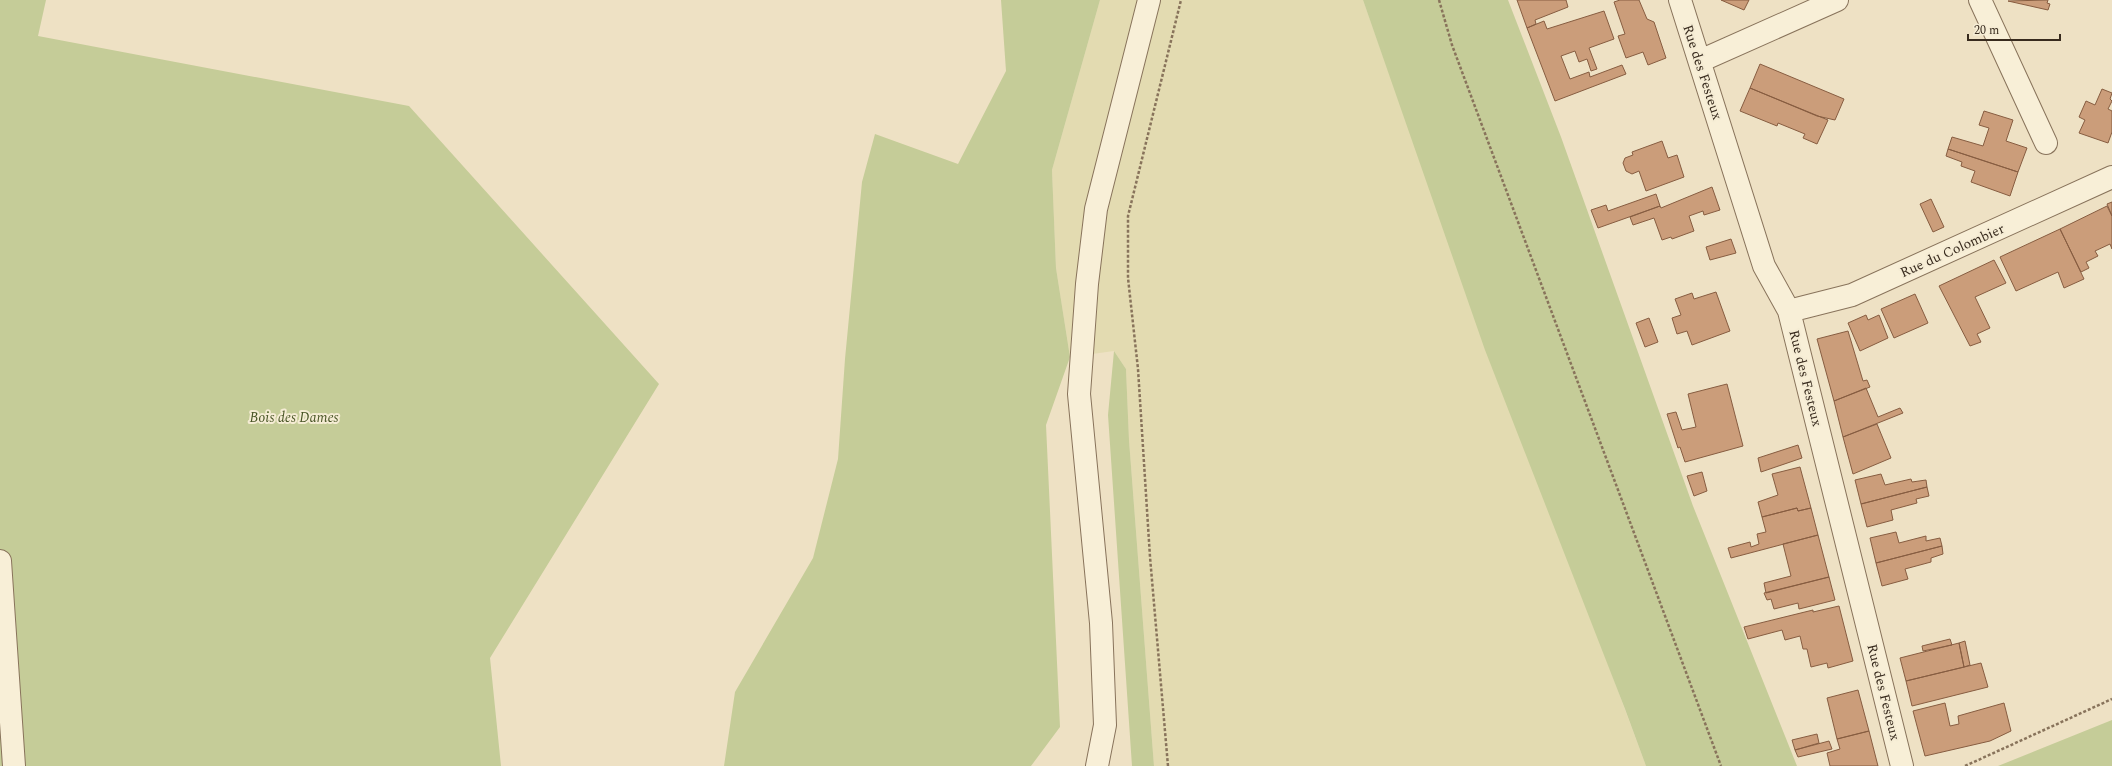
<svg xmlns="http://www.w3.org/2000/svg" width="2112" height="766" font-family="Spectral,serif">
<style>
.farmland{fill:#e3dbb1}
.green{fill:#c5cc98}
.building{fill:#cb9d7a;stroke:#875d41}
.lines{fill:none;stroke-linecap:round;stroke-linejoin:round}
.minor-casing{stroke:#88735b;stroke-width:24}
.path{stroke:#88735b;stroke-width:2.5;stroke-dasharray:3 2;stroke-linecap:butt}
.minor{stroke:#f8efd7;stroke-width:22}
.labels{text-anchor:middle;stroke-width:4;stroke-linejoin:round;paint-order:stroke}
.street-label{font-size:14px;fill:#382b1e;stroke:#f5ecd4}
.park-label{font-size:14px;font-style:italic;fill:#485425;stroke:#f5ecd4}
</style>
<rect width="100%" height="100%" fill="#eee1c4"/>
<path class="farmland" d="M1100 0H1363L1410 132 1646 766H1154L1129 440 1126 369 1114 351 1070 357 1056 268 1052 170Z"/>
<path class="green" d="M0 0H46L38 36 409 106 659 384 490 658 501 766H0Z
M1001 0H1100L1052 170 1056 268 1070 357 1046 425 1060 727 1031 766H724L735 692 813 558 838 459 845 359 862 182 875 134 958 164 1006 71Z
M1363 0H1508L1561 137 1693 506 1797 766H1646L1625 709 1485 350Z
M1114 351 1126 369 1129 440 1154 766H1132L1108 415Z
M2112 720V766H1998Z"/>
<path class="building" d="M1517 0H1566L1568 7 1535 20 1536 24 1527 28Z
M1620 0H1639L1647 19 1654 22 1666 58 1648 65 1643 52 1626 58 1618 36 1625 34 1614 2Z
M1721 0H1749L1744 10Z
M2048 0 2047 3 2050 4 2048 10 2008 1Z
M1604 11 1614 39 1589 48 1597 69 1591 71 1587 59 1579 62 1575 51 1561 56 1570 79 1589 72 1590 77 1622 65 1626 74 1555 101 1527 28 1544 21 1547 29Z
M1760 64 1844 99 1835 120 1817 116 1750 88Z
M1750 88 1828 120 1817 144 1803 138 1805 134 1778 123 1777 126 1740 111Z
M2102 89 2112 93 2110 99 2112 101 2108 109 2112 111V132L2108 143 2079 133 2085 120 2079 117 2086 101 2095 105Z
M1984 111 2013 120 2006 141 2027 148 2018 172 1948 149 1952 137 1983 146 1989 128 1979 125Z
M1662 141 1668 158 1677 155 1684 177 1646 191 1639 171 1632 174 1626 171 1623 163 1625 158 1633 155 1632 152Z
M1948 149 2018 172 2010 196 1971 182 1975 171 1961 166 1962 162 1946 156Z
M1712 187 1720 210 1704 215 1703 211 1689 216 1694 231 1672 239 1671 237 1662 240 1654 218 1633 225 1630 217 1660 206 1661 208Z
M1656 194 1660 206 1598 228 1591 210 1606 205 1608 211Z
M1931 199 1944 227 1933 232 1920 204Z
M2112 202V216L2107 204Z
M2107 206 2112 216V249L2110 244 2095 251 2098 256 2086 262 2089 268 2081 272 2060 229Z
M2060 229 2084 279 2064 288 2058 272 2016 291 2000 257Z
M1731 239 1736 253 1710 260 1706 247Z
M1994 260 2006 283 1975 297 1990 328 1977 334 1981 342 1970 346 1939 286Z
M1716 292 1730 331 1692 345 1687 331 1677 334 1672 318 1681 315 1675 299 1692 293 1694 299Z
M1915 294 1928 323 1894 338 1881 309Z
M1866 315 1868 320 1879 315 1888 338 1860 351 1848 323Z
M1649 318 1658 342 1645 347 1636 323Z
M1848 331 1863 381 1867 380 1870 387 1834 401 1817 339Z
M1727 384 1743 446 1685 462 1680 447 1678 448 1667 414 1676 412 1682 430 1696 427 1688 394Z
M1866 388 1878 417 1900 408 1903 413 1843 437 1834 401Z
M1877 424 1891 458 1853 474 1843 437Z
M1798 445 1802 458 1761 472 1758 458Z
M1800 467 1811 508 1798 511 1797 508 1762 517 1758 502 1778 495 1772 474Z
M1702 472 1707 491 1694 496 1687 476Z
M1881 474 1885 485 1911 479 1912 482 1926 480 1927 487 1861 504 1855 480Z
M1927 487 1929 496 1916 499 1917 503 1891 510 1893 520 1867 527 1861 504Z
M1797 508 1798 511 1811 508 1818 535 1731 558 1728 548 1750 542 1751 547 1759 544 1757 534 1766 532 1762 517Z
M1896 532 1899 543 1926 536V541L1940 538 1942 546 1876 563 1870 538Z
M1818 535 1829 577 1766 593 1764 583 1791 576 1783 544Z
M1942 546 1943 554 1931 558V562L1905 569 1908 579 1882 586 1876 563Z
M1829 577 1835 600 1799 609 1798 603 1774 609 1771 599 1767 600 1764 593Z
M1839 606 1853 661 1828 668 1827 663 1811 667 1807 649H1803L1800 636 1785 640 1782 630 1748 639 1744 627 1813 610V612Z
M1950 639 1952 645 1923 651 1922 646Z
M1965 641 1970 665 1964 667 1959 643Z
M1959 643 1964 667 1906 681 1900 658Z
M1981 663 1988 687 1912 706 1906 681Z
M1858 690 1869 731 1837 739 1827 698Z
M1945 703 1950 726 1959 724 1958 716 2004 703 2011 731 1990 741 1925 756 1913 711Z
M1869 731 1878 766H1830L1827 753 1840 749 1837 739Z
M1817 734 1819 743 1795 750 1792 740Z
M1829 741 1832 749 1798 757 1795 750Z"/>
<g class="lines">
<g class="minor-casing">
<path id="minor" d="M1680 0 1764 266 1789 311 1902 766
M1980 0 2046 143
M1700 61 1837 0
M1789 311 1852 295 2112 177
M0 561 14 766
M1097 766 1105 725 1101 623 1079 394 1087 284 1096 209 1149 0"/>
</g>
<path class="path" d="M1439 0 1452 45 1721 766
M1168 766 1150 557 1138 369 1128 278V216L1181 0
M1965 766 2112 699"/>
<use href="#minor" class="minor"/>
</g>
<g class="labels">
<g class="street-label">
<text transform="translate(1703 72) rotate(72)" y="5">Rue des Festeux</text>
<text transform="translate(1952 250) rotate(-24)" y="5">Rue du Colombier</text>
<text transform="translate(1806 378) rotate(76)" y="5">Rue des Festeux</text>
<text transform="translate(1884 692) rotate(76)" y="5">Rue des Festeux</text>
</g>
<g class="park-label">
<text x="294" y="422">Bois des Dames</text>
</g>
</g>
<path d="M1968 34v6h92v-6" fill="none" stroke="#382b1e" stroke-width="2"/>
<text x="1974" y="34" font-size="12" fill="#382b1e" stroke="#f5ecd4" stroke-width="3" paint-order="stroke">20 m</text>
</svg>
